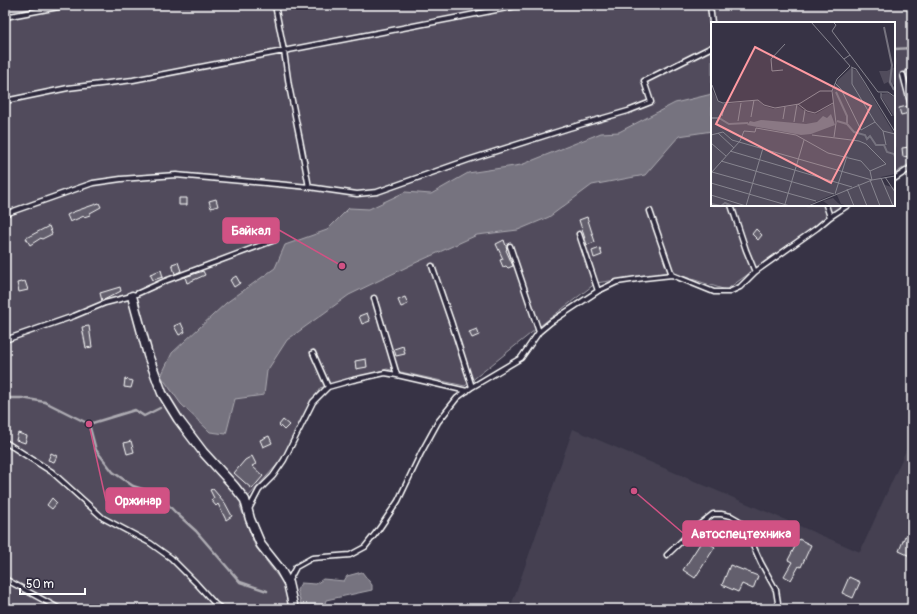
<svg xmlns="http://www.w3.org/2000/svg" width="917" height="614" font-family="Pangolin,sans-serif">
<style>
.built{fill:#444051}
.green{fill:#514c5c;stroke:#a8a6ae}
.water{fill:#76737f;stroke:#adabb2}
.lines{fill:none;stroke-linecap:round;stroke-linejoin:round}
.stream{stroke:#adabb2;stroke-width:2.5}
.building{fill:#635f6d;stroke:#fff}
.service-casing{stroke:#fff;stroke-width:7}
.minor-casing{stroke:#fff;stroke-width:11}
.service{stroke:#2f2a3d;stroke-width:4}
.minor{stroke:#2f2a3d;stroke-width:8}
.inset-river{fill:none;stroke:#76737f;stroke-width:2}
.inset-road{fill:none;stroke:#87858f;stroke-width:1}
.view{fill:#ff9aa2;fill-opacity:0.15;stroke:#ff9aa2;stroke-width:2}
.inset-edge{fill:none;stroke:#fff;stroke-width:2}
.leader{fill:none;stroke:#d15284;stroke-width:1.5}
.callout-dot{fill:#d15284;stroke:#2f2a3d;stroke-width:1.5}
.callout{fill:#d15284;stroke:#d15284;stroke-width:1.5}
.callout-label{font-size:13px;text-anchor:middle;font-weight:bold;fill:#fff}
</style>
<rect width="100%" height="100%" fill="#373345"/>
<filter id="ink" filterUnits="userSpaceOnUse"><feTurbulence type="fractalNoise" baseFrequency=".025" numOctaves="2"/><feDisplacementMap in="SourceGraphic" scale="8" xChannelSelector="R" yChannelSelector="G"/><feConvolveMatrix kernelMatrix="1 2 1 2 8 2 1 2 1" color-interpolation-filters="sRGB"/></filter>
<g filter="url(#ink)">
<path class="built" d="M573 429 860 552 912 437V609H510Z"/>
<path class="green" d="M5 5H912V162L894 174V23H712V205H845L726 290 670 272 596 283 540 326 465 386 387 369 320 388 284 457 240 506 255 546 285 586 289 609H5Z"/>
<path class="water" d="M712 94V131L679 136 645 175 592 185 549 217 518 230 477 235 413 264 349 295 287 340 267 371 264 395 235 399 226 434 210 432 181 404 161 376 172 353 226 303 275 268 285 245 327 230 349 208 369 209 405 192 431 194 468 173 521 165 601 133 619 132 675 103Z
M362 572 372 585V590L326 600 324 607 309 608 301 604 297 590 301 583 316 584 323 579 344 581 347 576Z"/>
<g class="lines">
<path class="stream" d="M894 49 912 48
M5 398H22L45 402 89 424 135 410 144 416 160 408
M89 424 96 450 113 472 133 486 158 494 175 512 196 531 240 582 267 591"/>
</g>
<path class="building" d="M912 70V91H911L905 71Z
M907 106 909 113 901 115 899 108Z
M909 147 910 156 903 157 902 148Z
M179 198H187V205H179Z
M216 199 218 206 211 208 209 201Z
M99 203 101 207 90 213V215L84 217V216L70 222 67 215 73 212Z
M587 217 595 242 587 245 579 220Z
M49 226 52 234 42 239 41 238 30 245 26 238Z
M756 229 762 235 758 240 752 234Z
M504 240 507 249 506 250 513 266 508 268 506 266 503 267 500 260 503 259 496 244Z
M600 248 602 255 594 258 592 251Z
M178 262 181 271 175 274 172 264Z
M161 270 163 277 153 280 150 274Z
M203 271 205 275 187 283 185 277Z
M236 276 240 283 234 287 230 280Z
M25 281 28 290 19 292 17 283Z
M120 287 121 291 102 301 100 293Z
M405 297 408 304 401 307 398 300Z
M367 313 370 321 362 324 359 316Z
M181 323 185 332 179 335 174 326Z
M89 326 92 347 86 348 82 327Z
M477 329 479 335 472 338 469 332Z
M403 346 405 354 396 356 394 349Z
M366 359 367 367 356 369 355 361Z
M125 379 133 381 131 388 124 387Z
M283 420 289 425 284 430 279 425Z
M18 433 27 436 25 443 16 440Z
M269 436 272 443 263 447 260 440Z
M131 441 134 452 127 454 124 443Z
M51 453 57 456 54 462 48 460Z
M252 456 256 464 252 466 263 476 252 489 234 473 245 460Z
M213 489 225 503 232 516 226 520 218 504 216 506 211 500 214 498 210 490Z
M52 498 57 503 52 509 47 505Z
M905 536 912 539V557L899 551Z
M703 539 715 547 695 578 683 570Z
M799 539 811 545 801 567 799 566 791 580 784 576 792 562 788 560Z
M730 565 758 576 753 589 742 584 738 592 722 585Z
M849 577 860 582 853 598 842 593Z"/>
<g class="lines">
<g class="service-casing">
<path id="service" d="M275 5 284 51 289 86 300 140 309 187
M710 5 712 23
M5 17 69 5
M903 75 912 110
M5 101 68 88 133 80 522 5
M894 179 912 167
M731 205 746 250 755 272
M826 205 830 217
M650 211 672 275
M5 214 93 183 121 179 176 175 309 187 357 194 377 192 468 160 569 128 628 111 651 102 644 81 712 47
M579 234 598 291
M510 246 539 332
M432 266 452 324 472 387
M374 298 397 375
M5 340 74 316 105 303 132 296 165 281 275 240
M313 353 328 387
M5 442 52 472 103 518 150 543 171 558 196 583 216 605 222 609
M249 509 259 490 273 476 284 460 313 402 328 387 353 380 385 373 397 375 467 391
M667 555 695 528 713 514H721L731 516 738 520 746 530 761 563 776 590 779 609
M5 579 60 609
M288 582 296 567 312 558 350 555 365 547 379 529 398 501 421 453 438 422 457 398 472 387 521 358 539 332 551 322 598 291 617 282 644 278 672 275 714 292H729L740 287 755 272 817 228 830 217 848 205"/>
</g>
<g class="minor-casing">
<path id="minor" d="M132 296 148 355 162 393 178 419 203 452 234 486 245 500 250 519 261 545 280 569 288 583 294 609"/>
</g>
<use href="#service" class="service"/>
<use href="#minor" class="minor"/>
</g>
</g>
<g transform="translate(711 22)">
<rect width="184" height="184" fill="#373345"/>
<path d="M184 45V62L179 64 177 60 173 62 168 49H176ZM140 46 146 49 184 113V152L170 155 174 163 184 166V184H137L130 182 125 171 95 184H0V66L7 79 14 82 47 78 53 84 63 87 86 83 95 90 105 92 122 82V69L127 58ZM177 71 184 76V96L171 76 170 72ZM122 176 127 181 132 184H119L112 179Z" fill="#514c5c"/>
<path d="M120 92 124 103 100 112 90 113 36 103 39 99 43 100 50 98 95 102 106 100 112 94 116 96Z" fill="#76737f"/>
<path class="inset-river" d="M173 5 181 43 179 60 183 68M125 70 136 94V101M0 96H8L18 102 37 101M126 99 136 102 143 110 154 113 156 117 159 114 165 123H173L176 130 183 132 184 135M0 182 10 184 14 181 21 184"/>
<path class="inset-road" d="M100 0 139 44 126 57 121 69 125 101 123 115M122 0 125 3 121 9 139 33 133 37M139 33 167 70H177L184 75M140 45 145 47 154 61 184 110M141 46V62L164 100 172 109 184 112M72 48 61 49 60 37 74 22M124 61 130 67 150 108 164 100M1 63 7 79 12 81 47 78 53 83 64 86 88 82 109 69H121M170 71V76L181 94M87 82 96 89 104 91 122 81M11 94 14 82M40 95 43 78M72 97 74 85M27 99 30 81M83 100 86 82M92 100 94 88M172 109 175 123M7 111 23 126M0 113 12 110 21 118 161 158 184 154M0 121 15 134M19 129 141 165M10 139 123 172M1 150 105 179M0 151 29 119 33 109 44 110 45 106 85 113 117 131 150 139 159 149M174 155 184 170M170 156 182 184M159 158 169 184M0 161 79 184M147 162 156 184M136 167 143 184M124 172 136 134M0 173 35 184M74 182 93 118M35 184 52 126M97 184 161 158 159 149 175 142 155 122 148 119 101 113"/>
<path class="view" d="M44 25 160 84 120 161 5 102Z"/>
<rect width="184" height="184" class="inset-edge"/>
</g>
<path class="leader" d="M342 266L279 230M89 424L106 501M634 491L683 533"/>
<g class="callout-dot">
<circle cx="342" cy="266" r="4"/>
<circle cx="89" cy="424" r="4"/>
<circle cx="634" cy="491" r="4"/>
</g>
<g class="callout">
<rect x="223" y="218" width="56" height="25" rx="4"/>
<rect x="106" y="488" width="63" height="25" rx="4"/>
<rect x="683" y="521" width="116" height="25" rx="4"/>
</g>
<g class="callout-label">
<text x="251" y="235">Байкал</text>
<text x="138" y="505">Оржинар</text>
<text x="741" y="538">Автоспецтехника</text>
</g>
<rect width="917" height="614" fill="none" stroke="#2f2a3d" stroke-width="20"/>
<rect x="10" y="10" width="897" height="594" fill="none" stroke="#fff" stroke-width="1.5" filter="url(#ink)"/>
<path d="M20 588v6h65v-6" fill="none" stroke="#ffffff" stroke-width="2"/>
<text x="26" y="588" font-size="12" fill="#ffffff" stroke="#2f2a3d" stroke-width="3" paint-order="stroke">50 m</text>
</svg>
